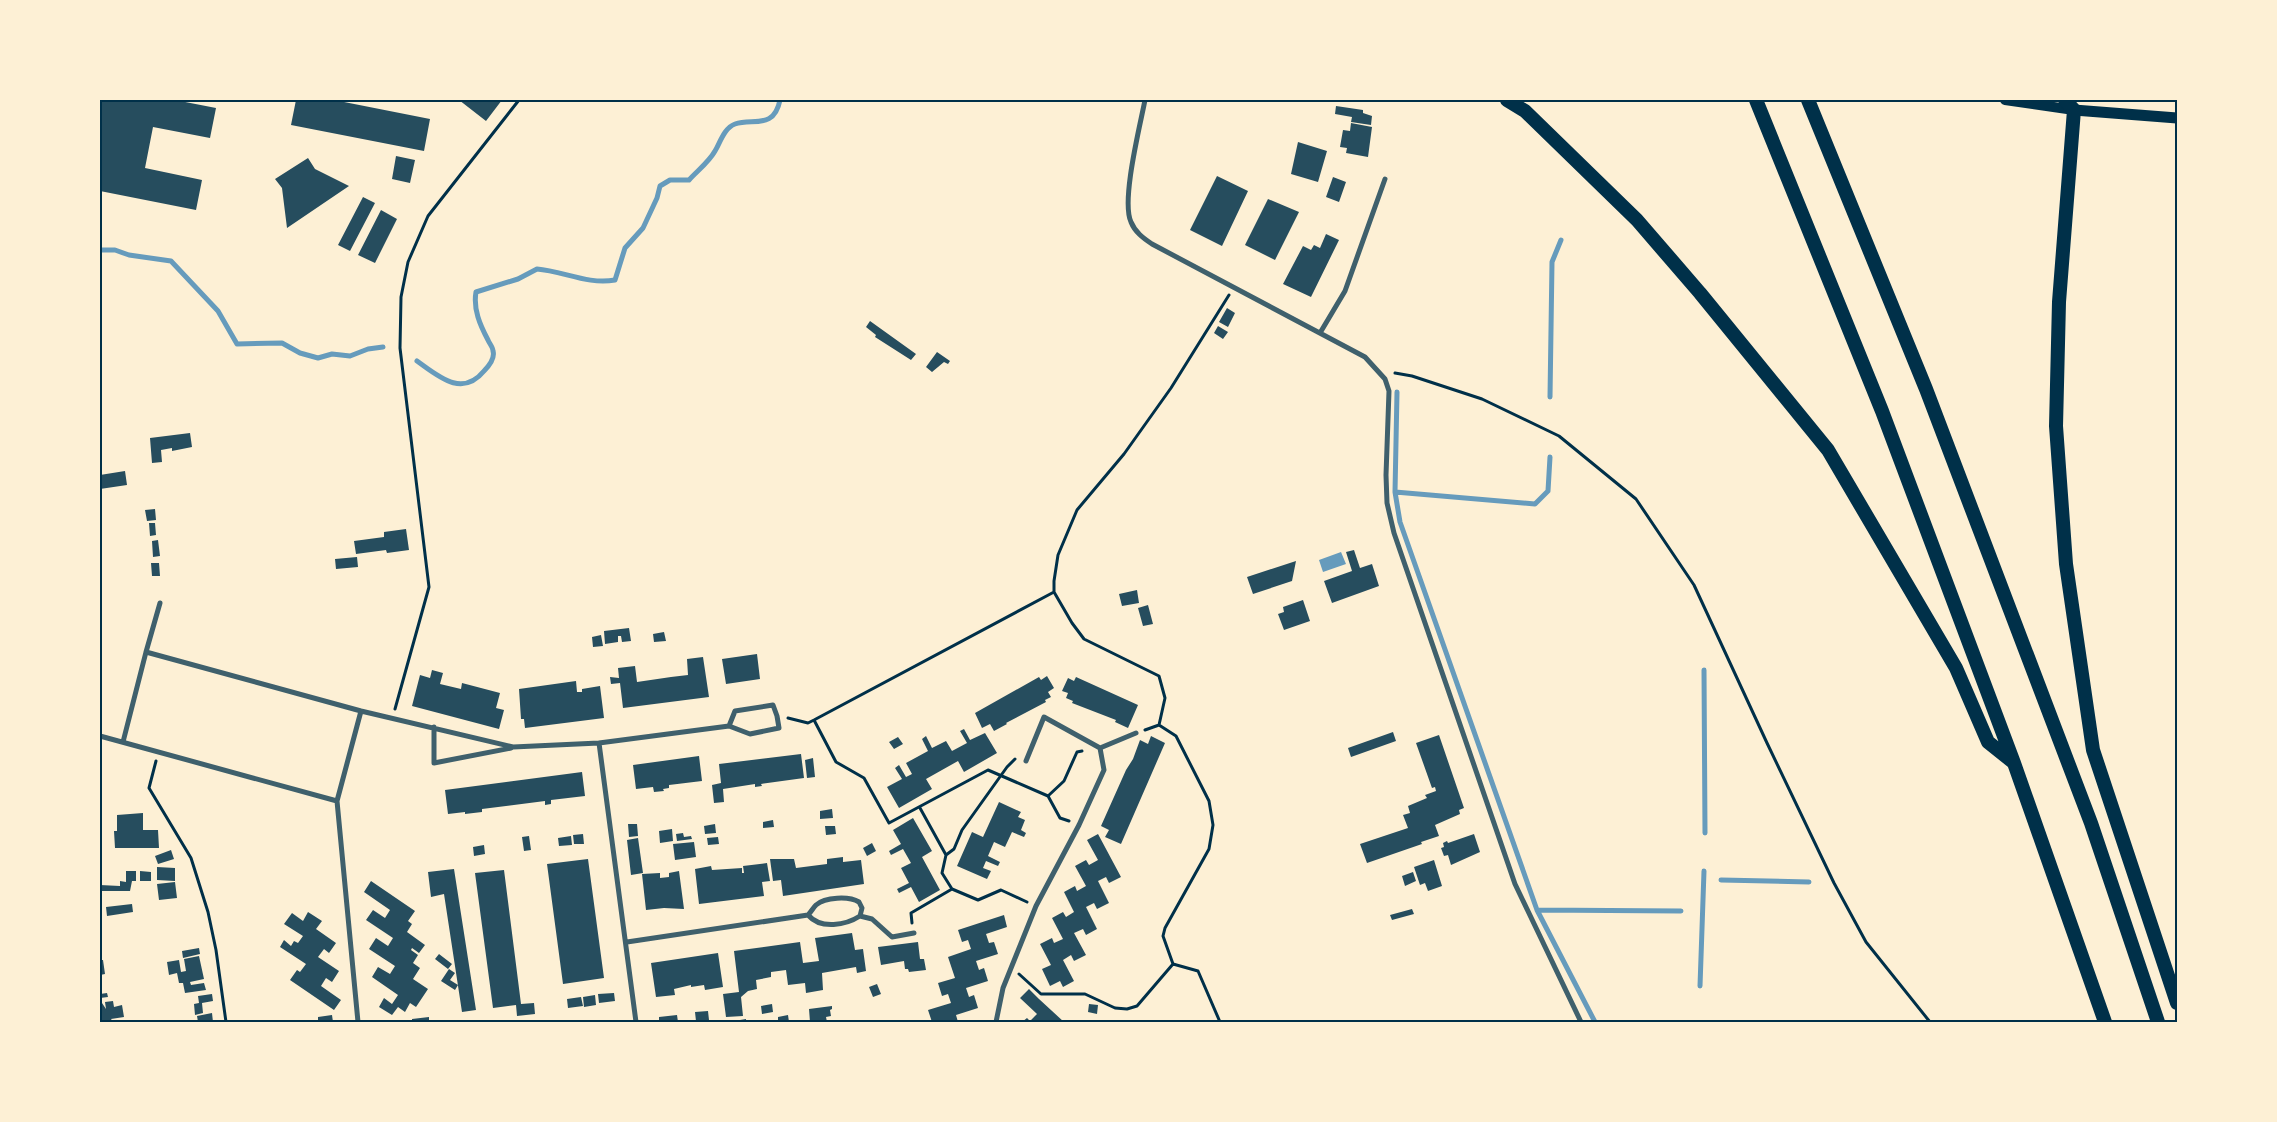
<svg xmlns="http://www.w3.org/2000/svg" width="2277" height="1122" font-family="'Archivo Narrow',sans-serif">
<style>
.water{fill:#669bbc}
.lines{fill:none;stroke-linecap:round;stroke-linejoin:round}
.stream{stroke:#669bbc;stroke-width:5}
.building{fill:#264d5e}
.path{stroke:#003049;stroke-width:3}
.minor{stroke:#3f606c;stroke-width:5}
.secondary{stroke:#003049;stroke-width:10}
.primary{stroke:#003049;stroke-width:11}
.motorway{stroke:#003049;stroke-width:14}
.neatline{fill:none;stroke:#003049;stroke-width:2}
</style>
<rect width="100%" height="100%" fill="#fdf0d5"/>
<path class="water" d="M1341 552 1346 564 1323 572 1319 560Z"/>
<g class="lines">
<path class="stream" d="M100 250H115L129 255 171 261 218 311 237 344 282 343 300 353 318 358 332 354 350 356 368 349 383 347
M417 361C438 376 462 398 484 371 489 366 495 358 493 351 493 347 489 343 488 340 480 325 473 309 476 292L518 279 537 269C563 271 588 285 615 280L625 248 643 228 657 198 660 186 670 180H689C697 171 709 162 715 151 720 143 724 128 735 124 753 118 774 130 780 100
M1397 392 1395 492 1400 522 1537 910 1595 1022
M1550 397 1552 262 1561 240
M1395 492 1535 504 1548 491 1550 457
M1704 670 1705 833
M1721 880 1809 882
M1537 910 1681 911
M1700 986 1704 871"/>
</g>
<path class="building" d="M100 100H175L216 108 210 138 153 127 145 168 202 180 196 210 100 191Z
M296 100H334L430 119 424 151 291 125Z
M459 100H502L486 121Z
M1336 106 1363 110V113L1372 116 1371 125 1351 122 1352 117 1335 114Z
M1351 123 1372 127 1368 157 1346 153 1347 148 1340 147 1343 130 1350 131Z
M1298 142 1327 151 1318 182 1291 174Z
M396 156 415 160 410 183 392 179Z
M308 158 315 169 349 186 287 228 282 188 275 179Z
M1217 176 1248 191 1222 246 1190 230Z
M1333 177 1346 182 1339 202 1326 197Z
M363 197 375 203 350 251 338 245Z
M1268 199 1299 212 1275 260 1245 245Z
M381 210 397 219 375 263 358 255Z
M1326 234 1339 240 1311 297 1283 284 1303 246 1311 250 1314 245 1320 248Z
M1227 308 1235 313 1228 327 1219 322Z
M870 321 916 354 911 360 875 337 876 335 866 327Z
M1218 326 1228 332 1223 339 1214 333Z
M937 352 950 361 948 364 944 362 932 372 926 367Z
M190 433 192 447 172 451V448L161 450 162 462 152 463 150 438Z
M125 471 127 485 100 489V475Z
M155 509 156 520 147 521 145 510Z
M149 523H155L156 535 150 536Z
M406 529 409 550 387 553 386 550 356 554 354 541 384 537V532Z
M158 540 160 556 153 557 152 541Z
M1354 550 1360 568 1372 564 1379 586 1332 603 1324 581 1352 571 1346 552Z
M357 557 358 567 336 569 335 559Z
M1296 561 1292 581 1253 594 1247 577Z
M151 563H159L160 576H152Z
M1137 590 1139 603 1122 606 1119 594Z
M1303 600 1310 621 1284 630 1278 614 1284 612 1283 607Z
M1148 605 1153 624 1143 626 1138 608Z
M629 628 631 641 622 642 621 636H618V642L605 644 604 631Z
M664 632 666 641 654 642 653 634Z
M601 635 603 646 593 647 592 637Z
M757 654 760 679 726 684 722 659Z
M703 657 709 697 623 708 620 683 611 684 610 677 619 678 618 668 635 666 637 682 671 677 688 675 687 659Z
M432 670 443 673 440 684 461 689 462 683 500 693 496 708 504 710 499 729 412 706 420 675 430 678Z
M1047 676 1054 688 1048 692 1051 697 1045 700 1046 702 1006 723 1007 724 994 731 990 724 982 728 975 713 1039 677 1041 680Z
M1076 677 1138 705 1128 728 1115 722 1116 720 1072 703 1073 701 1066 698 1068 693 1062 691 1068 678 1074 681Z
M576 681 577 692H582V689L600 686 604 718 525 728 524 719H521L519 689Z
M964 729 970 740 985 733 997 753 964 772 958 761 926 779 932 789 899 808 887 787 902 779 895 768 899 765 906 777 912 774 906 763 928 751 922 739 926 736 932 748 946 741 952 751 967 743 960 731Z
M1393 732 1396 741 1351 757 1348 748Z
M1439 735 1464 808 1459 810 1460 814 1435 825 1439 836 1421 842 1422 844 1367 863 1360 844 1408 828 1403 815 1410 813 1408 806 1427 798 1425 795 1436 791 1435 787 1432 788 1416 743Z
M1151 736 1165 743 1121 844 1105 837 1109 830 1101 826 1126 770 1133 759 1140 740 1148 744Z
M898 737 903 744 894 749 889 742Z
M801 754 804 778 761 784 762 786 755 787V784L723 789 724 802 714 803 712 785 721 783 719 764Z
M699 756 702 781 669 785V788L663 789 664 791 654 792 653 787 636 789 633 765Z
M813 758 815 777 807 778 805 760Z
M582 772 585 796 551 800V804L545 805V801L482 809V812L465 814V812L448 814 445 790Z
M999 802 1021 812 1018 817 1025 820 1021 830 1026 833 1024 837 1012 832 1005 847 994 842 988 856 1000 862 998 866 986 861 983 868 991 871 987 879 957 866 972 832 983 837Z
M832 809 833 818 820 819V811Z
M143 813V830H158L159 848H115L114 831H117V815Z
M913 818 932 851 922 857 940 890 919 902 911 887 899 893 897 889 909 883 901 868 911 863 903 849 891 855 889 851 901 844 893 830Z
M773 820 774 827 763 828V822Z
M628 824H637L638 836 629 837Z
M715 824 716 833 705 834 704 826Z
M825 826H835L836 834 826 835Z
M672 829 673 841 660 843 659 831Z
M683 833 684 837 691 836 692 839 677 841 676 834Z
M583 834 584 844H574L573 835Z
M1098 834 1121 877 1109 883 1106 877 1098 881 1109 903 1097 909 1094 903 1086 907 1097 929 1086 935 1083 929 1074 933 1086 955 1074 961 1071 955 1063 960 1074 981 1063 987 1060 981 1050 986 1042 969 1051 965 1040 944 1052 938 1054 943 1063 939 1052 918 1063 912 1066 917 1074 912 1064 892 1075 886 1077 891 1086 886 1075 866 1086 860 1089 865 1098 860 1087 840Z
M1474 834 1480 852 1451 865 1448 855 1444 856 1441 848 1444 847 1443 843 1447 841 1448 843Z
M529 836 531 850 524 851 522 837Z
M571 836 572 845 559 846 558 838Z
M718 837 719 844 708 845 707 838Z
M638 838 643 873 631 875 627 840Z
M694 842 696 857 675 860 673 844Z
M872 843 876 851 867 856 863 848Z
M484 845 485 854 474 856 473 847Z
M171 850 174 859 158 864 155 856Z
M843 857V862L861 860 864 884 783 896 781 880 773 881 770 859H794L796 868 827 864V859Z
M588 859 604 978 563 984 547 864Z
M1434 860 1442 886 1428 891 1425 883 1420 885 1414 867Z
M767 863 770 881 762 882 764 896 699 904 695 869 711 866 712 870 742 868V873H744L743 866Z
M157 867 175 868V881L157 880Z
M454 869 476 1010 462 1012 444 894 431 897 428 872Z
M504 870 521 1004 534 1003 535 1014 517 1016 516 1005 493 1008 475 873Z
M126 871H136V881H132L130 891H100V885L120 886V881L126 882Z
M140 871 151 872V881H140Z
M679 871 684 909 664 908 646 910 642 874 660 873V878L669 877V873Z
M1413 872 1416 881 1405 886 1402 876Z
M371 881 415 911 408 921 412 924 407 932 425 945 419 953 412 948 411 950 418 955 413 963 420 968 413 979 428 989 416 1007 410 1003 405 1012 398 1007 392 1015 379 1007 384 998 392 1004 398 995 372 977 378 967 390 974 395 966 369 949 376 938 388 946 393 938 366 920 373 910 385 918 390 910 364 892Z
M175 882 177 898 159 900 157 884Z
M132 904 133 912 107 916 106 907Z
M1412 909 1414 914 1392 920 1390 915Z
M308 912 322 921 316 929 336 943 329 953 324 949 318 957 339 971 332 982 326 978 321 986 341 1000 334 1010 290 980 297 970 300 972 306 964 280 947 284 940 291 946 294 941 298 943 303 936 284 924 292 913 303 921Z
M1004 915 1007 927 986 934 989 943 994 942 998 954 976 961 979 970 984 968 988 981 966 988 969 997 974 995 978 1008 956 1015 958 1022H932L928 1010 951 1003 948 994 942 996 938 983 955 978 948 957 971 949 968 940 962 942 958 930Z
M852 933 855 950 863 949 866 971 857 973 856 967 822 973 823 990 806 993 805 983 788 985 786 970 771 972V977L756 980 757 989 748 991 741 997 743 1016 726 1017 723 994 739 992 734 951 800 942 803 963 819 961 815 938Z
M918 942 920 959H924L926 970 909 972 908 969H905L904 961 881 965 878 947Z
M199 948 200 954 183 958 182 951Z
M718 953 723 987 705 990 704 985 691 987V985L674 989 675 995 656 997 651 963Z
M439 954 452 964 448 969 435 959Z
M199 956 204 979 190 982 191 985 204 983 206 990 185 993 183 983H179L177 973 169 975 167 962 179 960 181 972 186 971 184 959Z
M100 960H103L105 974 100 975Z
M449 969 455 973 450 980 458 985 455 990 441 981Z
M877 984 881 994 873 997 869 987Z
M1029 989 1039 999 1064 1022H1022L1027 1018 1030 1021 1037 1014 1020 998Z
M107 993 108 997 100 998V994Z
M614 993 615 1001 599 1003 598 994Z
M212 994 213 1001 202 1003 203 1013 195 1015 194 1004 199 1003 198 996Z
M595 995 596 1005 584 1007 583 997Z
M581 997 583 1006 568 1008 567 999Z
M113 1001 114 1007 122 1005 124 1017 111 1019 113 1022H100V1004L102 1003 106 1009 105 1002Z
M772 1004 773 1012 762 1014 761 1006Z
M1089 1004 1098 1005 1097 1014 1088 1012Z
M832 1006V1009L830 1010 831 1016 826 1017 827 1022H810L809 1009Z
M708 1011 709 1020 696 1021 695 1012Z
M212 1013 213 1022H198L197 1016Z
M332 1015 333 1022H318V1017Z
M677 1015 678 1022H659V1017Z
M788 1015 789 1022H778V1017Z
M429 1017V1022H412V1019Z
M746 1019V1022H734V1021Z"/>
<g class="lines">
<path class="path" d="M1395 373 1412 376 1482 399 1559 436 1636 499 1694 585 1767 743 1834 883 1866 942 1930 1022
M395 709 429 587 400 348 401 297 408 262 428 216 519 100
M788 718 808 723 814 720 1054 592
M814 720 836 762 864 778 889 823 988 770 1048 796 1060 818 1069 821
M1159 725 1165 698 1159 676 1084 639 1072 623 1054 592V581L1058 555 1077 510 1124 454 1171 388 1229 295
M1145 730 1159 725 1176 736 1209 801 1213 825 1209 849 1165 928 1163 936 1173 964
M156 761 149 788 191 858 208 912 216 950 226 1022
M1048 796 1064 781 1077 752 1082 751
M920 808 946 855 942 873 952 889 978 900 1001 890 1027 902
M946 855 954 849 962 830 1007 767 1015 759
M912 923 911 913 952 889
M1173 964 1198 971 1220 1022
M1019 974 1041 994H1085L1115 1008 1127 1009 1137 1006 1173 964"/>
<path class="minor" d="M1145 100C1140 126 1121 201 1131 222 1135 232 1143 238 1152 244L1365 357 1385 379 1389 391 1386 475 1387 503 1394 533 1515 884 1581 1022
M1320 333 1345 291 1385 179
M146 652 160 603
M434 727V763L511 748
M100 736 337 801 361 711
M123 742 146 652 361 711 513 747 599 743 729 726 750 734 779 728 777 716 773 705 735 711 729 726
M599 743 636 1022
M1100 748 1136 733
M337 801 358 1022
M860 916 872 919 892 937 914 933
M627 942 808 915C811 912 813 908 816 905 825 897 849 896 859 902L862 908 860 916C846 925 821 930 808 915
M996 1022 1003 988 1036 906 1079 825 1104 770 1100 748 1044 717 1026 761"/>
<path class="secondary" d="M2005 100 2074 110"/>
<path class="primary" d="M2074 110 2177 118"/>
<path class="motorway" d="M1507 100 1525 111 1637 220 1700 293 1828 450 1956 668 1988 742 2013 762
M1756 100 1882 411 2014 763 2105 1022
M1808 100 1926 389 2091 823 2158 1022
M2065 100 2074 110 2059 302 2056 426 2066 564 2093 750 2177 1003"/>
</g>
<rect width="2277" height="1122" fill="none" stroke="#fdf0d5" stroke-width="202"/>
<rect x="101" y="101" width="2075" height="920" class="neatline"/>
</svg>
